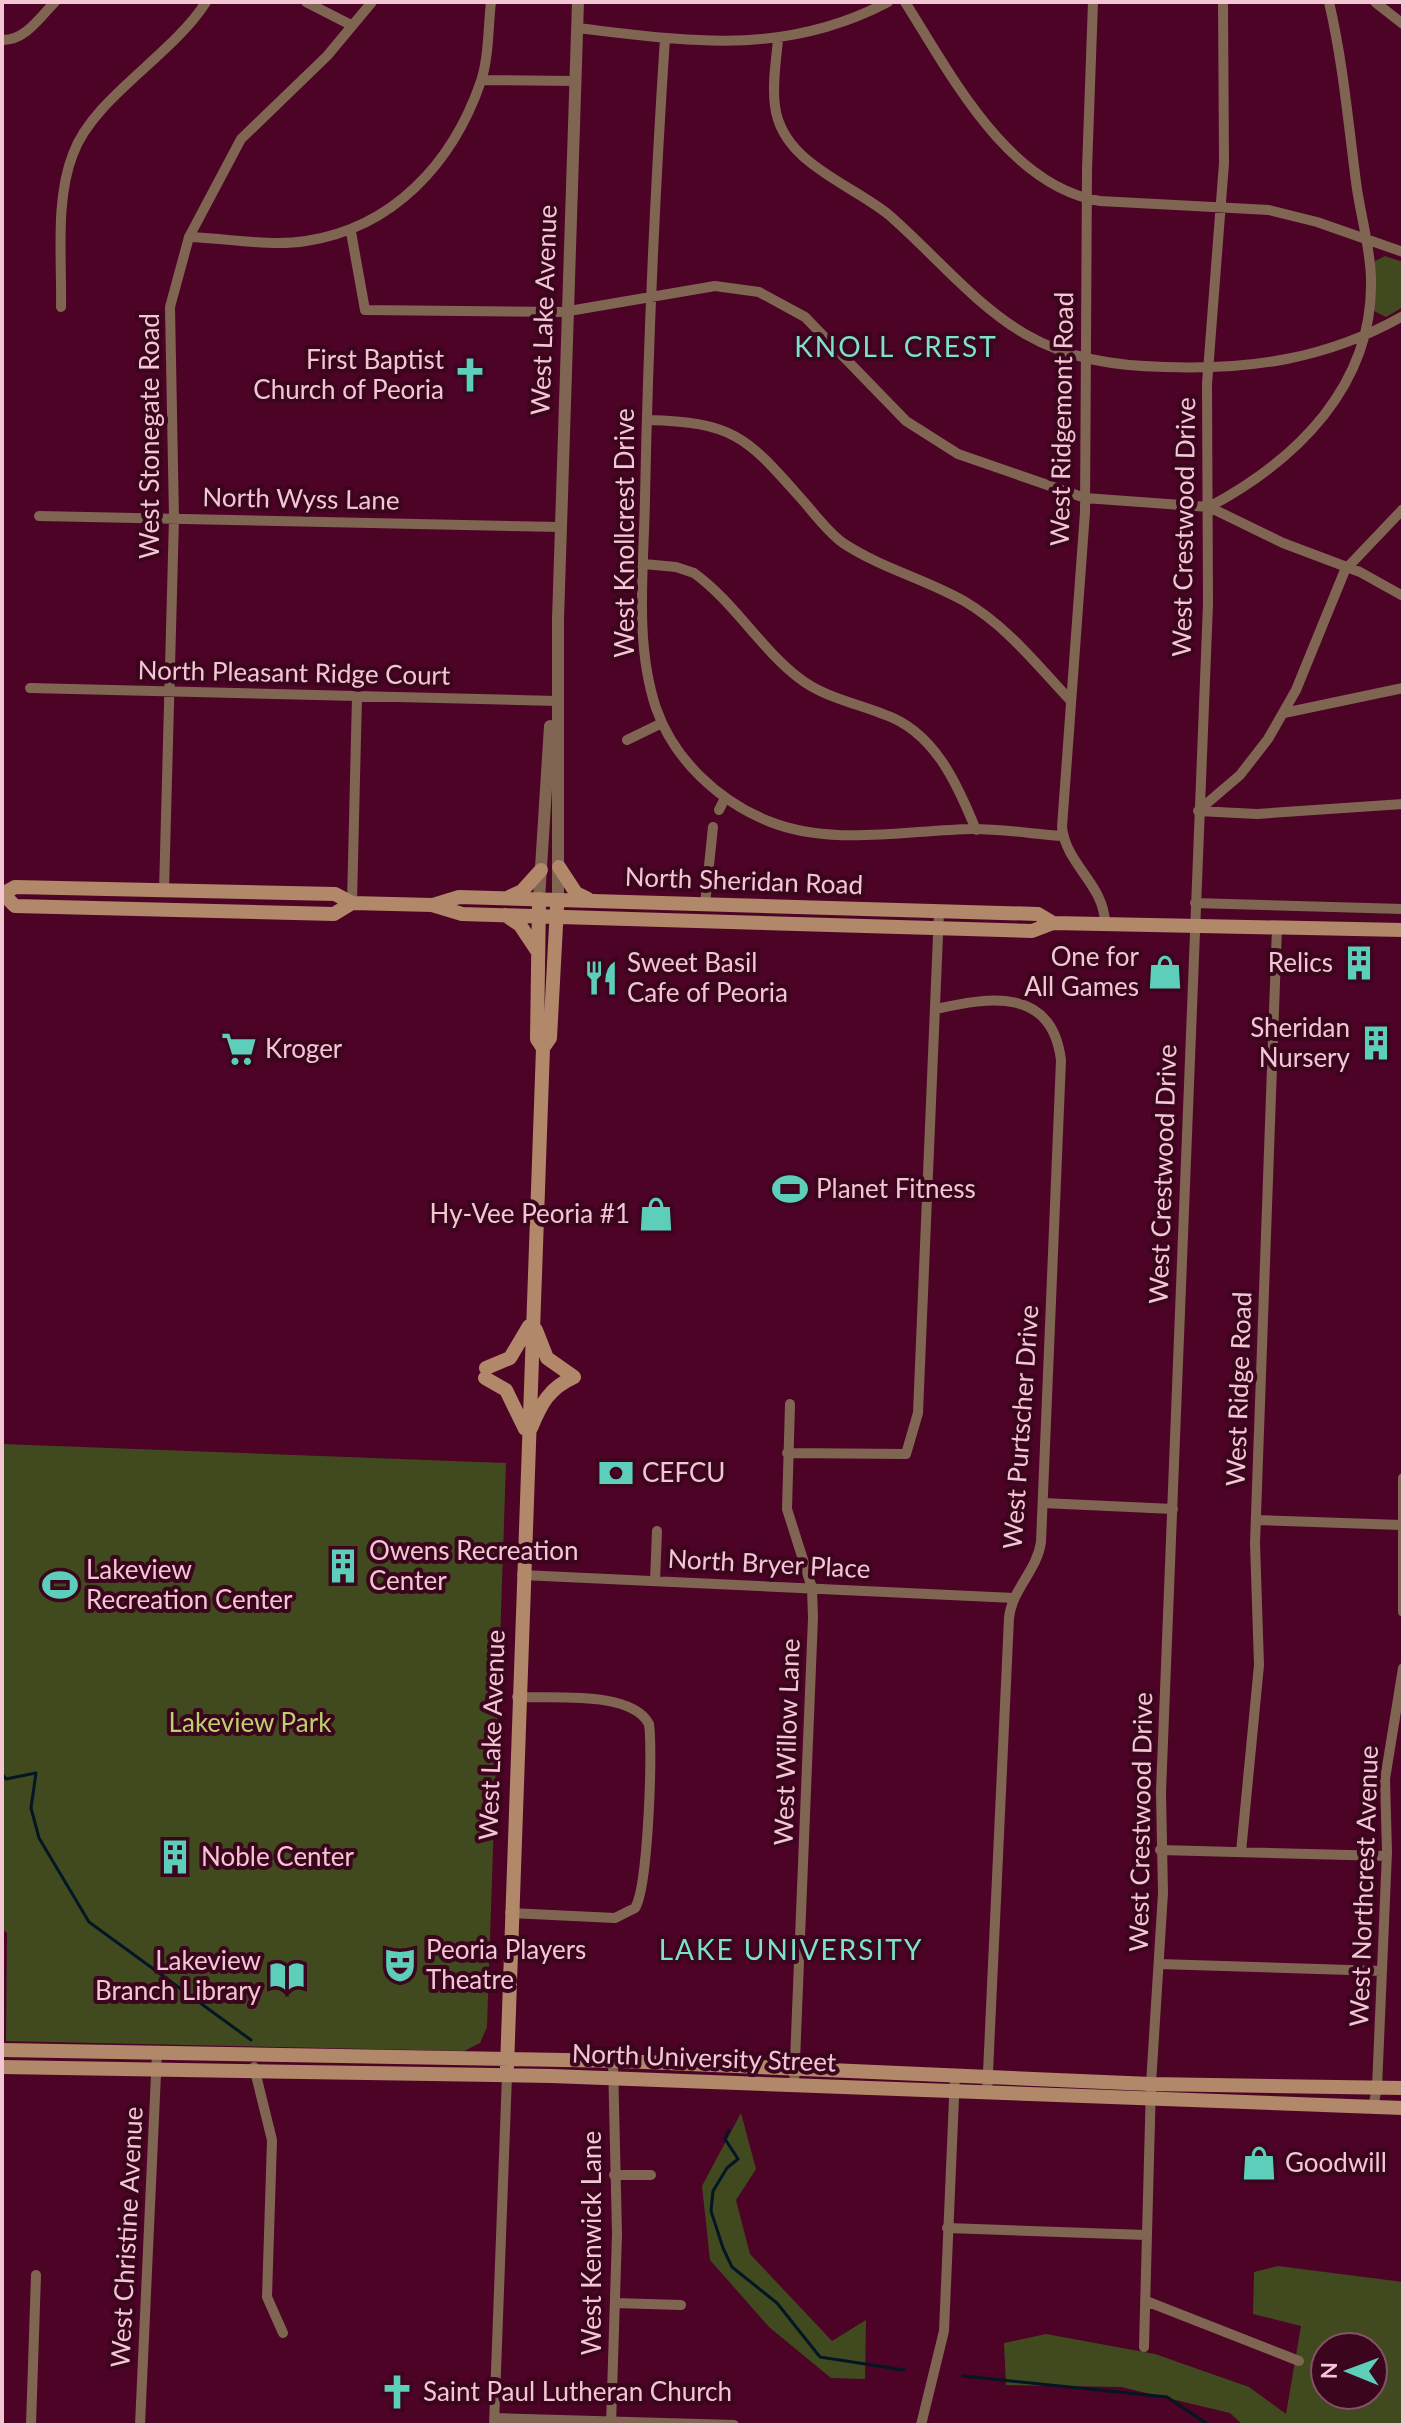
<svg xmlns="http://www.w3.org/2000/svg" width="1405" height="2427" font-family="Lato,sans-serif">
<style>
.green{fill:#414a1f;fill-rule:evenodd}
.lines{fill:none;stroke-linecap:round;stroke-linejoin:round}
.stream{stroke:#021623;stroke-width:3}
.minor{stroke:#7f6552;stroke-width:10}
.tertiary{stroke:#7f6552;stroke-width:12}
.secondary{stroke:#b18869;stroke-width:14}
.labels{text-anchor:middle;stroke-width:8;stroke-linejoin:round;paint-order:stroke}
.street-label{font-size:26px;fill:#f2c6d3;stroke:#3a051d}
.poi-label{font-size:26px;fill:#f2c6d3;stroke:#3a051d;text-anchor:start}
.park-label{font-size:26px;fill:#bcd16d;stroke:#3a051d}
.neighbourhood-label{font-size:28px;letter-spacing:2px;fill:#7de2cd;stroke:#3a051d}
</style>
<rect width="100%" height="100%" fill="#4c0326"/>
<path class="green" d="M1385 256 1403 262V307L1386 317 1374 311 1375 261Z
M2 1444 506 1463 487 2027 480 2043 464 2051 6 2041 7 1933 2 1929Z
M741 2113 756 2169 736 2200 750 2254 832 2341 866 2320 865 2379 831 2378 769 2327 710 2260 702 2186Z
M1278 2266 1403 2282V2425H1243L1230 2413 1121 2387 1006 2385 1004 2343 1046 2334 1155 2354 1249 2387 1286 2414 1301 2326 1253 2314 1254 2272ZM1325 2347H1373V2395H1325Z"/>
<g class="lines">
<path class="stream" d="M2 1774 6 1779 36 1773 31 1808 39 1838 89 1922 251 2040
M729 2130 725 2139 738 2159 727 2168 713 2191 711 2211 723 2248 732 2267 777 2303 820 2357 904 2370
M963 2376 1167 2397 1209 2425"/>
<path class="minor" d="M306 2 351 25
M905 2C950 73 1007 186 1100 201L1269 210 1317 222 1403 252
M1093 2 1087 169 1085 512 1062 827C1066 865 1104 884 1105 923
M1375 2 1403 24
M577 28C689 41 783 57 888 2
M665 38C655 191 648 344 645 498 644 567 634 642 656 708 674 760 719 801 768 821 832 847 907 830 973 829 1003 829 1033 834 1063 836
M2 40C25 41 40 17 55 2
M778 40C776 61 772 85 775 106 782 163 850 183 889 215 934 254 974 304 1025 334 1068 359 1116 366 1165 367 1251 370 1327 359 1403 316
M482 80 575 81
M351 232 365 310 569 312
M189 237C226 238 269 247 306 241 393 228 453 163 481 81 489 57 488 27 491 2
M61 307C62 258 55 200 73 154 93 98 172 56 206 2
M569 311 715 286 759 292 805 317 906 421 958 454 1085 498 1209 507 1283 543 1360 572 1403 596
M647 420C737 422 748 439 805 503 817 517 828 532 843 543 881 568 925 579 964 601 1007 626 1037 665 1071 701
M1209 507C1297 460 1374 385 1371 278 1370 245 1360 214 1356 182 1348 121 1343 62 1329 2
M39 516 561 527
M644 564 676 567 694 573C734 602 760 648 799 678 823 697 855 703 883 714 934 731 957 783 976 830
M30 688 557 701
M1284 713 1403 688
M627 740 662 723
M719 810 725 798
M1198 811 1240 775 1268 739 1296 690 1345 570 1403 509
M1198 811 1257 814 1403 804
M164 891 174 518 170 307 189 237 241 139 327 56 372 2
M352 903 357 696
M1195 903 1403 909
M705 904 713 827
M936 1009C990 997 1052 987 1061 1060L1041 1542C1037 1571 1012 1589 1009 1618L987 2094
M790 1404 787 1509 812 1588 813 1618 794 2085
M787 1453 906 1454 918 1413 939 911
M1403 1478V1612
M1043 1503 1173 1509
M1256 1520 1401 1525
M522 1575 1014 1598
M655 1581 657 1531
M1160 1850 1387 1856
M1241 1852 1259 1665 1255 1543 1277 927
M510 1913 615 1918 635 1908C648 1888 653 1751 649 1724 631 1690 552 1699 517 1697
M1159 1964 1382 1971
M254 2067 272 2140 267 2297 283 2333
M1373 2107 1377 2088 1387 1852 1385 1779 1403 1668
M614 2175H651
M947 2228 1146 2235
M1146 2301 1299 2361
M615 2303 681 2305
M1144 2347 1151 2084 1163 1893 1161 1792 1208 604 1207 384 1224 163 1223 2
M495 2418 734 2425
M31 2425 36 2275
M140 2425 157 2052
M494 2425 507 2075
M611 2425 617 2234 613 2061
M921 2425 944 2331 955 2075"/>
<path class="tertiary" d="M539 899 550 726
M558 899V619L578 2"/>
<path class="secondary" d="M559 867 576 893 588 899
M2 894 15 887 335 894 352 903 432 905 462 914 1032 931 1053 923 1403 930
M3 894 15 906 334 914 352 903
M509 897 522 891 541 870
M433 905 459 897 1038 914 1053 923
M505 915 520 925 538 952
M543 1048 550 1038 557 907
M536 1330 547 1358 574 1377
M486 1368 510 1358 529 1326
M485 1378 506 1390 525 1429
M531 1428C541 1404 549 1388 574 1377
M2 2050 621 2061 1151 2084 1403 2088
M2 2067 551 2076 1403 2108
M507 2067 543 1048 537 1039 539 899"/>
</g>
<defs>
<g id="church-bare" transform="scale(2.76)"><path d="M-1.2-6h2.4v3.5h3.3v2.4h-3.3V6h-2.4V-.1h-3.3v-2.4h3.3Z" fill="#5dceb9" stroke="#3a051d" stroke-width="2.5" paint-order="stroke"/></g>
<g id="building-bare" transform="scale(2.76)"><path d="M-4-6H4V6H1V3H-1V6H-4ZM-2.5-4.3h1.7v1.8h-1.7ZM.8-4.3h1.7v1.8H.8ZM-2.5-1h1.7V.8h-1.7ZM.8-1h1.7V.8H.8Z" fill="#5dceb9" stroke="#3a051d" stroke-width="2.5" paint-order="stroke"/></g>
<g id="shop-bare" transform="scale(2.76)"><path d="M-5-2.5h2.3a2.7 3.5 0 0 1 5.4 0H5L5.5 6h-11ZM-1.5-2.5h3a1.5 2.3 0 0 0-3 0Z" fill="#5dceb9" stroke="#3a051d" stroke-width="2.5" paint-order="stroke"/></g>
<g id="restaurant-bare" transform="scale(2.76)"><path d="M-5-6h1v4h1v-4h1v4h1v-4h1v5L-1.5 .5V6h-2V.5L-5-1ZM5-6V6H3V1.5H1.5Q1.5-4 5-6Z" fill="#5dceb9" stroke="#3a051d" stroke-width="2.5" paint-order="stroke"/></g>
<g id="supermarket-bare" transform="scale(2.76)"><path d="M-6-5.5h2.5l.6 2H6L4.5 2H-2.5L-4.4-4H-6ZM-1.5 3.2a1.3 1.3 0 1 0 .1 0ZM3 3.2a1.3 1.3 0 1 0 .1 0Z" fill="#5dceb9" stroke="#3a051d" stroke-width="2.5" paint-order="stroke"/></g>
<g id="stadium-bare" transform="scale(2.76)"><path d="M0-5a6.5 5 0 1 0 0 10a6.5 5 0 1 0 0-10ZM-3.5-1.8h7v3.6h-7Z" fill="#5dceb9" stroke="#3a051d" stroke-width="2.5" paint-order="stroke"/></g>
<g id="bank-bare" transform="scale(2.76)"><path d="M-6-4H6V4H-6ZM0-2.3a2.3 2.3 0 1 0 0 4.6a2.3 2.3 0 1 0 0-4.6Z" fill="#5dceb9" stroke="#3a051d" stroke-width="2.5" paint-order="stroke"/></g>
<g id="theatre-bare" transform="scale(2.76)"><path d="M-5-5.5Q0-4 5-5.5V0Q5 5 0 6Q-5 5-5 0ZM-3.3-2.5H-1v1.5H-3.3ZM1-2.5H3.3v1.5H1ZM-2.8 1Q0 5.5 2.8 1Z" fill="#5dceb9" stroke="#3a051d" stroke-width="2.5" paint-order="stroke"/></g>
<g id="library-bare" transform="scale(2.76)"><path d="M-6-4Q-3-5.5-.7-3.5V5Q-3 3-6 4ZM6-4Q3-5.5 .7-3.5V5Q3 3 6 4Z" fill="#5dceb9" stroke="#3a051d" stroke-width="2.5" paint-order="stroke"/></g>
</defs>
<g fill-rule="evenodd">
<use href="#church-bare" x="470" y="375"/>
<use href="#building-bare" x="1359" y="963"/>
<use href="#shop-bare" x="1165" y="972"/>
<use href="#restaurant-bare" x="601" y="978"/>
<use href="#building-bare" x="1376" y="1043"/>
<use href="#supermarket-bare" x="239" y="1049"/>
<use href="#stadium-bare" x="790" y="1189"/>
<use href="#shop-bare" x="656" y="1214"/>
<use href="#bank-bare" x="616" y="1473"/>
<use href="#building-bare" x="343" y="1566"/>
<use href="#stadium-bare" x="60" y="1585"/>
<use href="#building-bare" x="175" y="1857"/>
<use href="#theatre-bare" x="400" y="1965"/>
<use href="#library-bare" x="287" y="1976"/>
<use href="#shop-bare" x="1259" y="2163"/>
<use href="#church-bare" x="397" y="2392"/>
</g>
<g class="labels">
<g class="street-label">
<text transform="translate(544 310) rotate(-88)" y="9">West Lake Avenue</text>
<text transform="translate(1062 419) rotate(-89)" y="9">West Ridgemont Road</text>
<text transform="translate(150 436) rotate(-90)" y="9">West Stonegate Road</text>
<text transform="translate(301 499) rotate(1)" y="9">North Wyss Lane</text>
<text transform="translate(1184 527) rotate(-89)" y="9">West Crestwood Drive</text>
<text transform="translate(625 533) rotate(-90)" y="9">West Knollcrest Drive</text>
<text transform="translate(294 673) rotate(1)" y="9">North Pleasant Ridge Court</text>
<text transform="translate(744 881) rotate(2)" y="9">North Sheridan Road</text>
<text transform="translate(1163 1174) rotate(-88)" y="9">West Crestwood Drive</text>
<text transform="translate(1239 1389) rotate(-88)" y="9">West Ridge Road</text>
<text transform="translate(1021 1427) rotate(-86)" y="9">West Purtscher Drive</text>
<text transform="translate(769 1564) rotate(3)" y="9">North Bryer Place</text>
<text transform="translate(492 1735) rotate(-88)" y="9">West Lake Avenue</text>
<text transform="translate(787 1742) rotate(-88)" y="9">West Willow Lane</text>
<text transform="translate(1141 1822) rotate(-89)" y="9">West Crestwood Drive</text>
<text transform="translate(1364 1886) rotate(-88)" y="9">West Northcrest Avenue</text>
<text transform="translate(704 2058) rotate(2)" y="9">North University Street</text>
<text transform="translate(127 2237) rotate(-87)" y="9">West Christine Avenue</text>
<text transform="translate(592 2243) rotate(-90)" y="9">West Kenwick Lane</text>
</g>
<g class="poi-label">
<text x="444" y="369" text-anchor="end">First Baptist<tspan x="444" dy="30">Church of Peoria</tspan></text>
<text x="1139" y="966" text-anchor="end">One for<tspan x="1139" dy="30">All Games</tspan></text>
<text x="627" y="972">Sweet Basil<tspan x="627" dy="30">Cafe of Peoria</tspan></text>
<text x="1333" y="972" text-anchor="end">Relics</text>
<text x="1350" y="1037" text-anchor="end">Sheridan<tspan x="1350" dy="30">Nursery</tspan></text>
<text x="265" y="1058">Kroger</text>
<text x="816" y="1198">Planet Fitness</text>
<text x="630" y="1223" text-anchor="end">Hy-Vee Peoria #1</text>
<text x="642" y="1482">CEFCU</text>
<text x="369" y="1560">Owens Recreation<tspan x="369" dy="30">Center</tspan></text>
<text x="86" y="1579">Lakeview<tspan x="86" dy="30">Recreation Center</tspan></text>
<text x="201" y="1866">Noble Center</text>
<text x="426" y="1959">Peoria Players<tspan x="426" dy="30">Theatre</tspan></text>
<text x="261" y="1970" text-anchor="end">Lakeview<tspan x="261" dy="30">Branch Library</tspan></text>
<text x="1285" y="2172">Goodwill</text>
<text x="423" y="2401">Saint Paul Lutheran Church</text>
</g>
<g class="park-label">
<text x="250" y="1732">Lakeview Park</text>
</g>
<g class="neighbourhood-label">
<text x="896" y="357">KNOLL CREST</text>
<text x="791" y="1960">LAKE UNIVERSITY</text>
</g>
</g>
<rect width="1405" height="2427" fill="none" stroke="#f2c6d3" stroke-width="8"/>
<g transform="translate(1349 2371) rotate(271)"><circle r="38" fill="#3a051d" stroke="#845266" stroke-width="2"/>
<path d="M0-6L14 30L0 20L-14 30Z" fill="#5dceb9"/>
<text y="-12" font-size="22" font-weight="bold" text-anchor="middle" fill="#f2c6d3">N</text>
</g>
</svg>
